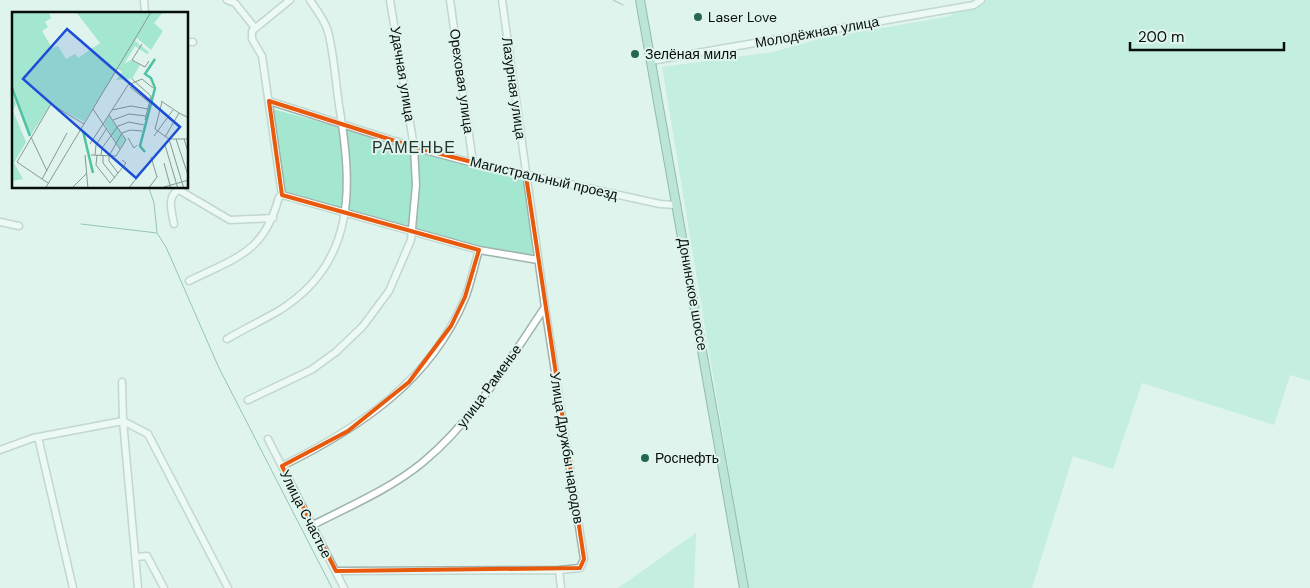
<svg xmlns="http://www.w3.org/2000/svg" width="1310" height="588" font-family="'DM Sans',sans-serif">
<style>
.green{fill:#a4e7d1}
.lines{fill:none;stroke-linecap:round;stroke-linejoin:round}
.stream{stroke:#3a8c76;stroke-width:1}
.minor-casing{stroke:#9fb3ac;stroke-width:9}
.major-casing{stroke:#327765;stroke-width:10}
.minor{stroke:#fff;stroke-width:6}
.major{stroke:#92d0bf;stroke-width:8}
.marked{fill:none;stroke:#e8590c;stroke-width:4;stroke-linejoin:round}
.poi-dot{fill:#256655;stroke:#dff4ed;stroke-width:2}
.labels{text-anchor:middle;stroke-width:4;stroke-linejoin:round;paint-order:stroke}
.poi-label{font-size:14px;fill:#070e0b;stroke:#dff4ed;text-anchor:start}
.street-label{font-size:14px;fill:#070e0b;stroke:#dff4ed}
.quarter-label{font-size:16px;letter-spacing:1px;fill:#253530;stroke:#dff4ed}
.inset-river{fill:none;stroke:#50c2a4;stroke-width:2.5}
.inset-road{fill:none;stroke:#899893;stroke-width:1}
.view{fill:#1d4ed8;fill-opacity:0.15;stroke:#1d4ed8;stroke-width:2.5}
.inset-edge{fill:none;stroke:#070e0b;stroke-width:2.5}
</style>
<rect width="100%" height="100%" fill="#dff4ed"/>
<path class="green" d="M985 0H1310V381L1290 375 1274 425 1142 383 1113 469 1073 456 1032 588H748L662 67 773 52 819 39 951 16 953 11 980 5Z
M273 109 525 179 533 253 530 257 481 248 283 191Z
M696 533 694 588H618Z"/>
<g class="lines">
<path class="stream" d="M613 0 623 5
M149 188 154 203 157 232
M81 224 157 233 166 247 219 368 332 588"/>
<g class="minor-casing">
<path id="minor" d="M144 0 145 14
M227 0 235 3 255 28
M450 0 473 163
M188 42H193
M651 61 974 5 981 0
M269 101 414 147 473 163 660 204 677 205
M282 195 479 250 538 260
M282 195 262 56 252 39V31L290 0
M0 222 19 226
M174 224C172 212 166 196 179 190L230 220 273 218
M189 281C237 257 264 253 279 197L282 195
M545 307 584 559 580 568 559 570 561 588
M227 339C244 329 263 320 280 310 358 261 352 184 339 105 336 87 333 41 326 26 322 17 316 9 310 0
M122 382 123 421 138 588
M248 400 311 370 336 352 363 326 389 291 411 240 416 185 414 147 390 0
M38 437 73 588
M268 439 344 588
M0 450 33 438 123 421 148 434 228 588
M282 466C359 428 431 381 465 298 471 283 474 266 479 250
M313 525C350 506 390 489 422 463 474 420 508 362 545 307L502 0
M135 557 147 556 164 588
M336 571 559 570"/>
</g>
<g class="major-casing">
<path id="major" d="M640 0 744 588"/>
</g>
<use href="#minor" class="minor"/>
<use href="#major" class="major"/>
</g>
<path d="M0 0H1310V588H0ZM269 101 414 147 526 176 584 559 580 568 336 571 282 466 348 431 409 382 451 326 465 297 479 250 282 195Z" fill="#dff4ed" fill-opacity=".55" fill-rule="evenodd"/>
<path class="marked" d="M269 101 414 147 526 176 584 559 580 568 336 571 282 466 348 431 409 382 451 326 465 297 479 250 282 195Z"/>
<g class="poi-dot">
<circle cx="698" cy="17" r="5"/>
<circle cx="635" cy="54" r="5"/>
<circle cx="645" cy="458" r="5"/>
</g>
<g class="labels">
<g class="poi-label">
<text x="708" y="22">Laser Love</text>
<text x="645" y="59">Зелёная миля</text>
<text x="655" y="463">Роснефть</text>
</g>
<g class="street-label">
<text transform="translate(817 32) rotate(-10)" y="5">Молодёжная улица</text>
<text transform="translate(403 74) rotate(81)" y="5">Удачная улица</text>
<text transform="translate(462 81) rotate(82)" y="5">Ореховая улица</text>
<text transform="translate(514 88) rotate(82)" y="5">Лазурная улица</text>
<text transform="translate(544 178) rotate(13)" y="5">Магистральный проезд</text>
<text transform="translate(693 294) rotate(80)" y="5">Донинское шоссе</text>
<text transform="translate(489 386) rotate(-54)" y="5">улица Раменье</text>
<text transform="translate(567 448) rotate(81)" y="5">Улица Дружбы народов</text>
<text transform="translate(306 514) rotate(63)" y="5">Улица Счастье</text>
</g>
<g class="quarter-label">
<text x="414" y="153">РАМЕНЬЕ</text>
</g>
</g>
<g transform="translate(12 12)">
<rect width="176" height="176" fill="#dff4ed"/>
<path d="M0 0H37L39 6 33 10 36 15 30 19 40 36 46 34 54 47 63 42 66 46 88 31 64 0H151L142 11 151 19 139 38 125 26 123 29 137 40 135 42 123 34 112 52 119 48 128 53 120 67 104 68 110 60 106 57 72 110 39 92 18 124 0 77ZM0 81 4 92 1 99 14 130 2 151 11 167 0 169ZM97 104 114 128 108 136 92 111Z" fill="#a4e7d1"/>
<path class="inset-river" d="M0 76 18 124M71 119 81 161M133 140 128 134 143 76 139 66 133 62 143 47"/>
<path class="inset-road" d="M130 32 120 48 133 55 137 49M120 67 139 84 133 108M118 75 138 91M149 89 167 101M150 90 143 117 157 127 172 177M81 97 108 137M100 98 116 73 130 67 141 76M97 103 114 128M101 108 117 102 134 104M142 124 161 98M19 125 35 159M153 125 167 101 177 106M116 126 122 136 125 133M157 127H177M164 127 177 166M172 127 177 143M78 132 100 98 119 94 136 97M153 133 166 177M73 143 76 177M79 143 104 144 114 128M83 143 84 133 95 116M85 143 84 153 98 171 114 151 110 148M89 143 90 136 106 114 117 110 132 113M91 144V151L103 166M97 144 110 121 118 118 130 119M97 144V149L106 161M152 151 159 177M30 167 5 150 39 92 72 112M36 171 30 167 55 121M152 175 177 168M33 177 139 0M59 177 75 161M116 177 140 147M136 177 145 165 139 145"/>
<path class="view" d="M55 17 168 115 124 166 11 67Z"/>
<rect width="176" height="176" class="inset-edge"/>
</g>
<path d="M1130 42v8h154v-8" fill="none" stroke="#070e0b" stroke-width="2.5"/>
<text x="1138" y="42" font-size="15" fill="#070e0b" stroke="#dff4ed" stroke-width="4" paint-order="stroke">200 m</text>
</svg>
